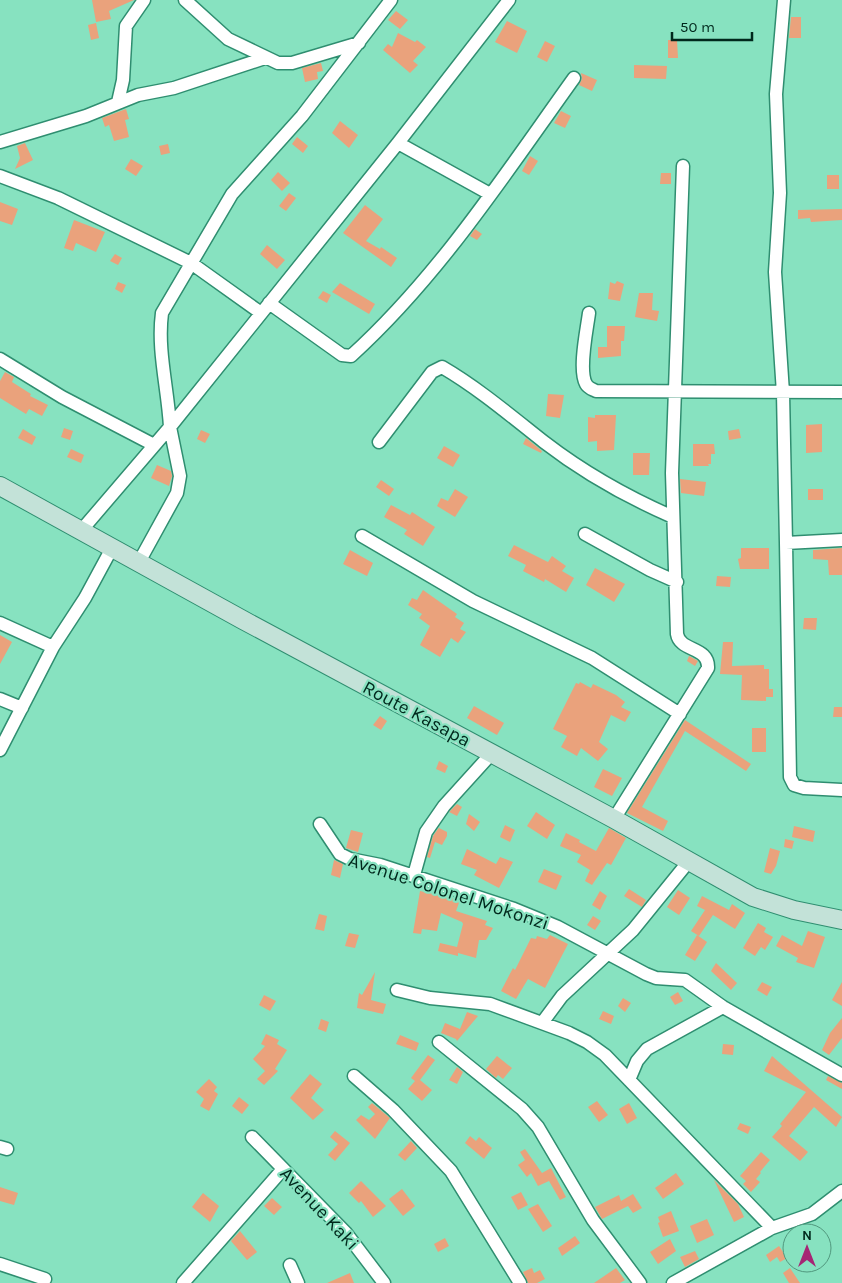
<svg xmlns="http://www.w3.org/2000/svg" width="842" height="1283" font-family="Karla,sans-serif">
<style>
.building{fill:#eaa27c}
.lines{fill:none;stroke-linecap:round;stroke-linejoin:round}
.street-casing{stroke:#2f8e70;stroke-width:15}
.secondary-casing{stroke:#2f8e70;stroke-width:20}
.street{stroke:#fff;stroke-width:12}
.secondary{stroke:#c3e2d8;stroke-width:18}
.labels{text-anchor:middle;stroke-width:4.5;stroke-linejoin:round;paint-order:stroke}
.street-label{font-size:19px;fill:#00281c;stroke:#87e2c0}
</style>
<rect width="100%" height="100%" fill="#87e2c0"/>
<path class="building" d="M92 0H134L109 11 111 19 96 22Z
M396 11 408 20 400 29 388 20Z
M791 17H801V38H789Z
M507 21 527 31 517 53 495 42Z
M96 23 99 38 91 40 88 25Z
M398 33 415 42 417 40 426 47 413 61 418 65 410 73 383 50 388 44 392 47Z
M668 40H677L678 58H668Z
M545 41 555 46 547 62 537 57Z
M321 63 323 71 317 72 318 79 305 82 302 68Z
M634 65 667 66 666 79 634 78Z
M581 73 597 80 592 91 579 85 582 79Z
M126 109 129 119 125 120 129 137 114 141 109 125 105 127 102 118Z
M561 111 571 116 565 128 554 123Z
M340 121 358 135 349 148 332 133Z
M297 137 308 146 303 153 292 144Z
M25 143 33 160 15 169 20 158 17 146Z
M168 144 170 153 161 155 159 146Z
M530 156 538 161 529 175 522 171Z
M131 159 143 166 136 176 125 169Z
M278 172 290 183 282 191 271 180Z
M661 173H671V184H660Z
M827 175H839V189H827Z
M289 193 296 198 286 211 279 206Z
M0 202 18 209 12 225 0 221Z
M365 205 383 219 366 241 380 249 381 247 397 258 391 267 343 233Z
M842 209V220L811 222 810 218 798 219V210Z
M74 220 105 232 96 252 76 243 73 251 64 248Z
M475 229 482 234 477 240 470 236Z
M267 245 285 260 277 269 260 254Z
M115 254 122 258 118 265 110 261Z
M617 281 624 284 620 301 608 299 610 282 615 284Z
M118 282 126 285 122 293 115 289Z
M340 283 375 304 369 314 332 292Z
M323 291 331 295 327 303 318 298Z
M639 293H653L652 310 659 311 657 321 635 317Z
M607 326H625L624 341H621V356L598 358V347H607Z
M5 372 14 377 12 382 31 394 30 396 48 405 42 416 29 409 26 414 0 398V381Z
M548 394 564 395 560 418 546 416Z
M595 415H616L614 450 597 451V441L588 442V417L595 418Z
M822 424V452L806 453V425Z
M64 428 73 431 70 440 61 437Z
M23 429 36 437 32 445 18 438Z
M739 429 741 438 729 440 728 431Z
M201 430 210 434 205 443 197 439Z
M526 438 542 451 541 453 523 444Z
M693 444H714L715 454H711V464H708L709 466H693Z
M444 446 460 455 453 467 437 458Z
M71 449 84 455 81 463 67 457Z
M633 453H650L649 475H633Z
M157 465 171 471 172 476 169 486 151 478Z
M680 479 706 482 704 496 681 493Z
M381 480 394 489 389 496 376 487Z
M455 489 468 497 455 517 437 506 441 498 448 501Z
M808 489H823V500H808Z
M391 505 410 515 412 512 435 527 423 546 404 534 407 530 384 517Z
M514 545 548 562 552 556 566 566 562 571 574 578 566 592 545 579 544 582 523 571 526 565 508 556Z
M741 548H769V569H740L738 559 741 558Z
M842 548V575H829L828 560 813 559V550Z
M350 550 373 563 367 576 343 564Z
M595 568 625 584 614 602 586 585Z
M717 576 731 577 730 587 716 586Z
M423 590 457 614 455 617 464 623 460 629 466 632 458 643 451 638 440 657 420 645 430 626 419 618 422 614 408 605 412 598 417 600Z
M804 618H817L816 630 803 629Z
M0 635 12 642 0 664Z
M723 642H733L732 666 764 665V669H769V689H773V697H766V701L741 700 742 675 720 674Z
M689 656 698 661 695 666 687 661Z
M580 682 591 688 593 684 616 695 625 702 621 707 631 712 625 722 611 715 599 742 608 749 598 761 581 748 577 756 561 747 567 736 553 729 576 683 579 684Z
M474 706 504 723 497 735 467 718Z
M834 707H842V717H833Z
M380 716 387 721 381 730 373 725Z
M685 720 751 764 746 771 685 731 642 807 668 821 663 831 627 813Z
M752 728H766V752H752Z
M439 761 448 766 445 773 436 769Z
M603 769 622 778 612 796 594 787Z
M457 804 462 807 457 816 449 812Z
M536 812 555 825 547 839 527 826Z
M469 814 480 822 474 831 466 824Z
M505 825 515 830 510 842 500 837Z
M440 826 439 828 447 832V836L442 845 435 842 430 858 427 857 433 836Z
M794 826 815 831 813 842 792 837Z
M609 828 626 838 611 865 607 863 592 885 585 881 590 870 577 862 581 855 560 846 566 833 580 840 579 842 596 851Z
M351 830 363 833 358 852 346 848Z
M785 839 794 841 792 849 784 847Z
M770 848 780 851 776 866 771 874 764 872Z
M467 849 496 864 500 857 513 862 499 888 474 875 477 870 461 864Z
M334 860 343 864 340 878 331 875Z
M544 869 562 876 556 890 538 882Z
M629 889 646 900 642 907 624 896Z
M678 890 690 898 679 915 667 907Z
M420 891 460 900 456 911 487 921 485 925 493 928 486 940H479L476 958 458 953V956L438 951 440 943 457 947 463 924 462 922 441 913 437 931 422 929 421 934 413 933Z
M600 891 607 896 600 910 592 905Z
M702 896 729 910 732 904 745 913 735 929 713 915 699 936 691 931 705 910 697 906Z
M319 914 327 916 324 931 315 929Z
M593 916 601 921 595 930 587 925Z
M758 923 766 928 764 932 773 937 765 950 761 947 755 956 743 948Z
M808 931 825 937 814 968 796 962 798 958 776 946 782 935 802 946Z
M349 933 359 935 355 948 345 946Z
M550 935 568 944 545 988 528 979 516 999 501 991 513 968 515 970 531 938 536 939 537 936 547 939Z
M697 935 707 942 695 961 685 955Z
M716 963 737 983 731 990 711 971Z
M375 972 371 1000 386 1004 383 1014 357 1008 359 993 362 995Z
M762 982 772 987 767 996 757 990Z
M842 982V1006L832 1000Z
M678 992 683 1001 675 1005 670 997Z
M264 995 276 1001 270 1011 259 1005Z
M623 998 631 1003 625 1012 618 1006Z
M603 1011 614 1016 611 1024 599 1019Z
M467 1012 478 1016 457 1041 456 1039 441 1033 445 1023 460 1029Z
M842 1018V1038L829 1055 822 1050 830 1033Z
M321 1019 329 1022 326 1032 318 1029Z
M266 1034 279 1040 277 1044 287 1050 275 1069 278 1071 264 1085 257 1079 265 1071 253 1059 265 1046 261 1044Z
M400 1035 419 1043 416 1051 396 1044Z
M723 1044 734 1045 733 1055 722 1054Z
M428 1055 435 1060 420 1080 432 1090 422 1101 408 1089 415 1081 411 1078Z
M497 1056 512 1068 503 1079 498 1075 496 1078 486 1069Z
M772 1056 842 1117 836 1127 814 1107 789 1136 808 1152 800 1161 772 1137 782 1126 780 1124 806 1092 764 1071Z
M457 1067 463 1072 457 1084 449 1080Z
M310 1074 322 1084 311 1098 324 1110 313 1120 290 1098Z
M828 1076 842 1083V1089L826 1080Z
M209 1079 217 1087 214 1091 218 1094 209 1111 200 1106 204 1099 196 1092Z
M239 1097 249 1105 242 1114 232 1106Z
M597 1101 608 1115 599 1122 588 1107Z
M372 1103 390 1118 375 1139 356 1120 361 1115 369 1120 375 1114 368 1107Z
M629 1103 637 1118 627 1124 619 1109Z
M740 1123 751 1127 748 1134 737 1129Z
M335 1131 350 1143 335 1161 328 1155 338 1144 330 1137Z
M470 1136 476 1141 479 1137 492 1148 484 1159 465 1143Z
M411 1141 417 1148 405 1161 398 1155Z
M525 1149 542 1173 551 1168 566 1197 560 1200 549 1181 538 1186 531 1173 527 1177 518 1165 525 1160 520 1152Z
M761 1152 770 1160 760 1172 761 1173 756 1179 760 1182 751 1192 743 1184 746 1181 740 1176Z
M676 1173 684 1184 663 1199 655 1188Z
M714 1180 738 1204 744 1217 734 1222Z
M361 1181 386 1206 373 1217 361 1201 359 1203 349 1193Z
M0 1187 18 1193 14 1205 0 1201Z
M402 1189 415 1206 403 1216 389 1199Z
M521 1192 528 1205 518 1210 511 1197Z
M203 1193 219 1206 210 1222 192 1207Z
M633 1194 642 1208 633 1213 628 1206 602 1219 595 1207 619 1195 621 1201Z
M272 1198 282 1207 274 1215 264 1206Z
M538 1204 552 1226 543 1232 528 1209Z
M671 1211 679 1231 663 1237 658 1223 660 1222 658 1217Z
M707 1219 714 1235 697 1243 690 1226Z
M240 1231 257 1252 247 1260 231 1241Z
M575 1236 580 1243 562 1256 558 1248Z
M445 1238 449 1246 438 1252 434 1244Z
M670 1239 676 1251 658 1264 650 1252Z
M779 1246 787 1258 780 1262 777 1257 770 1262 766 1255Z
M695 1251 699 1259 685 1267 680 1257Z
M532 1268 534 1273 540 1270 545 1279 537 1283H528L523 1272Z
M616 1268 625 1280 620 1283H594Z
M790 1268 800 1283H789L783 1273Z
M350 1273 354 1283H327Z"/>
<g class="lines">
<g class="street-casing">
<path id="street" d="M185 0 228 39 278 63H292L359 43
M784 0 776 94 780 193 775 272 783 393 786 543
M118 102 123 80 126 26 144 0
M0 142 86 116 138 95 174 88 265 58
M398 143 490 194
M0 176 58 198 191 263 261 313
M269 303 342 355 351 356C439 276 505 174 574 78
M589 313C587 329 578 370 586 384 588 388 592 389 596 391L842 392
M0 359 62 397 154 445
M379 442 432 372 442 367C478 388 511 416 544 442 583 472 627 497 673 517
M80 532 170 427C168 389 157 350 162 313L232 194 302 116 391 0
M585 534 650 570 677 582
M362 536 473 601 592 658 680 714
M842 540 786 543 790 777 794 785 804 788 842 790
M139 562 177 493 180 476 170 427 398 143 509 0
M0 623 53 647
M0 699 22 708
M0 750 53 647 85 598 112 548
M614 819 708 668C709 646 680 652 677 634L672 473 683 166
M320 824 340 854 350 859 380 865 514 909 558 927 646 974 656 978 685 980 723 1007 842 1075
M414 875 426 832 444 806 492 753
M397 990 430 998 490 1004 569 1033 587 1042 605 1055 772 1228
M542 1023 562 996 633 930 689 861
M439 1042 522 1109 538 1127 593 1220 640 1283
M354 1076 393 1110 451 1171 520 1283
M629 1080 637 1061 647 1049 723 1007
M252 1137 346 1233 384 1283
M0 1147 7 1149
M0 1264 45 1279
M290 1265 298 1283
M183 1283 283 1169
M673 1283 772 1228 812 1214 842 1191"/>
</g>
<g class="secondary-casing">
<path id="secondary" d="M0 486 243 620 614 819 753 897 794 910 842 920"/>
</g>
<use href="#street" class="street"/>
<use href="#secondary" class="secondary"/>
</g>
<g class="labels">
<g class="street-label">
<text transform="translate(417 713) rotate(28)" y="7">Route Kasapa</text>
<text transform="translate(449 891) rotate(18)" y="7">Avenue Colonel Mokonzi</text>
<text transform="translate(320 1208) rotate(47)" y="7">Avenue Kaki</text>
</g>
</g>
<g transform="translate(807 1248)"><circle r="24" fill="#87e2c0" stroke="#51987e"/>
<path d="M0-4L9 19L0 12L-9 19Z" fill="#a62574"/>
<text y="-8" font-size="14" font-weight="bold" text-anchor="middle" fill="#00281c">N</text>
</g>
<path d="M672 32v8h80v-8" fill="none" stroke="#00281c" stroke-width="2.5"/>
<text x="680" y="32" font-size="15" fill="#00281c" stroke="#87e2c0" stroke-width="4" paint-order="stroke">50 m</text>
</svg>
